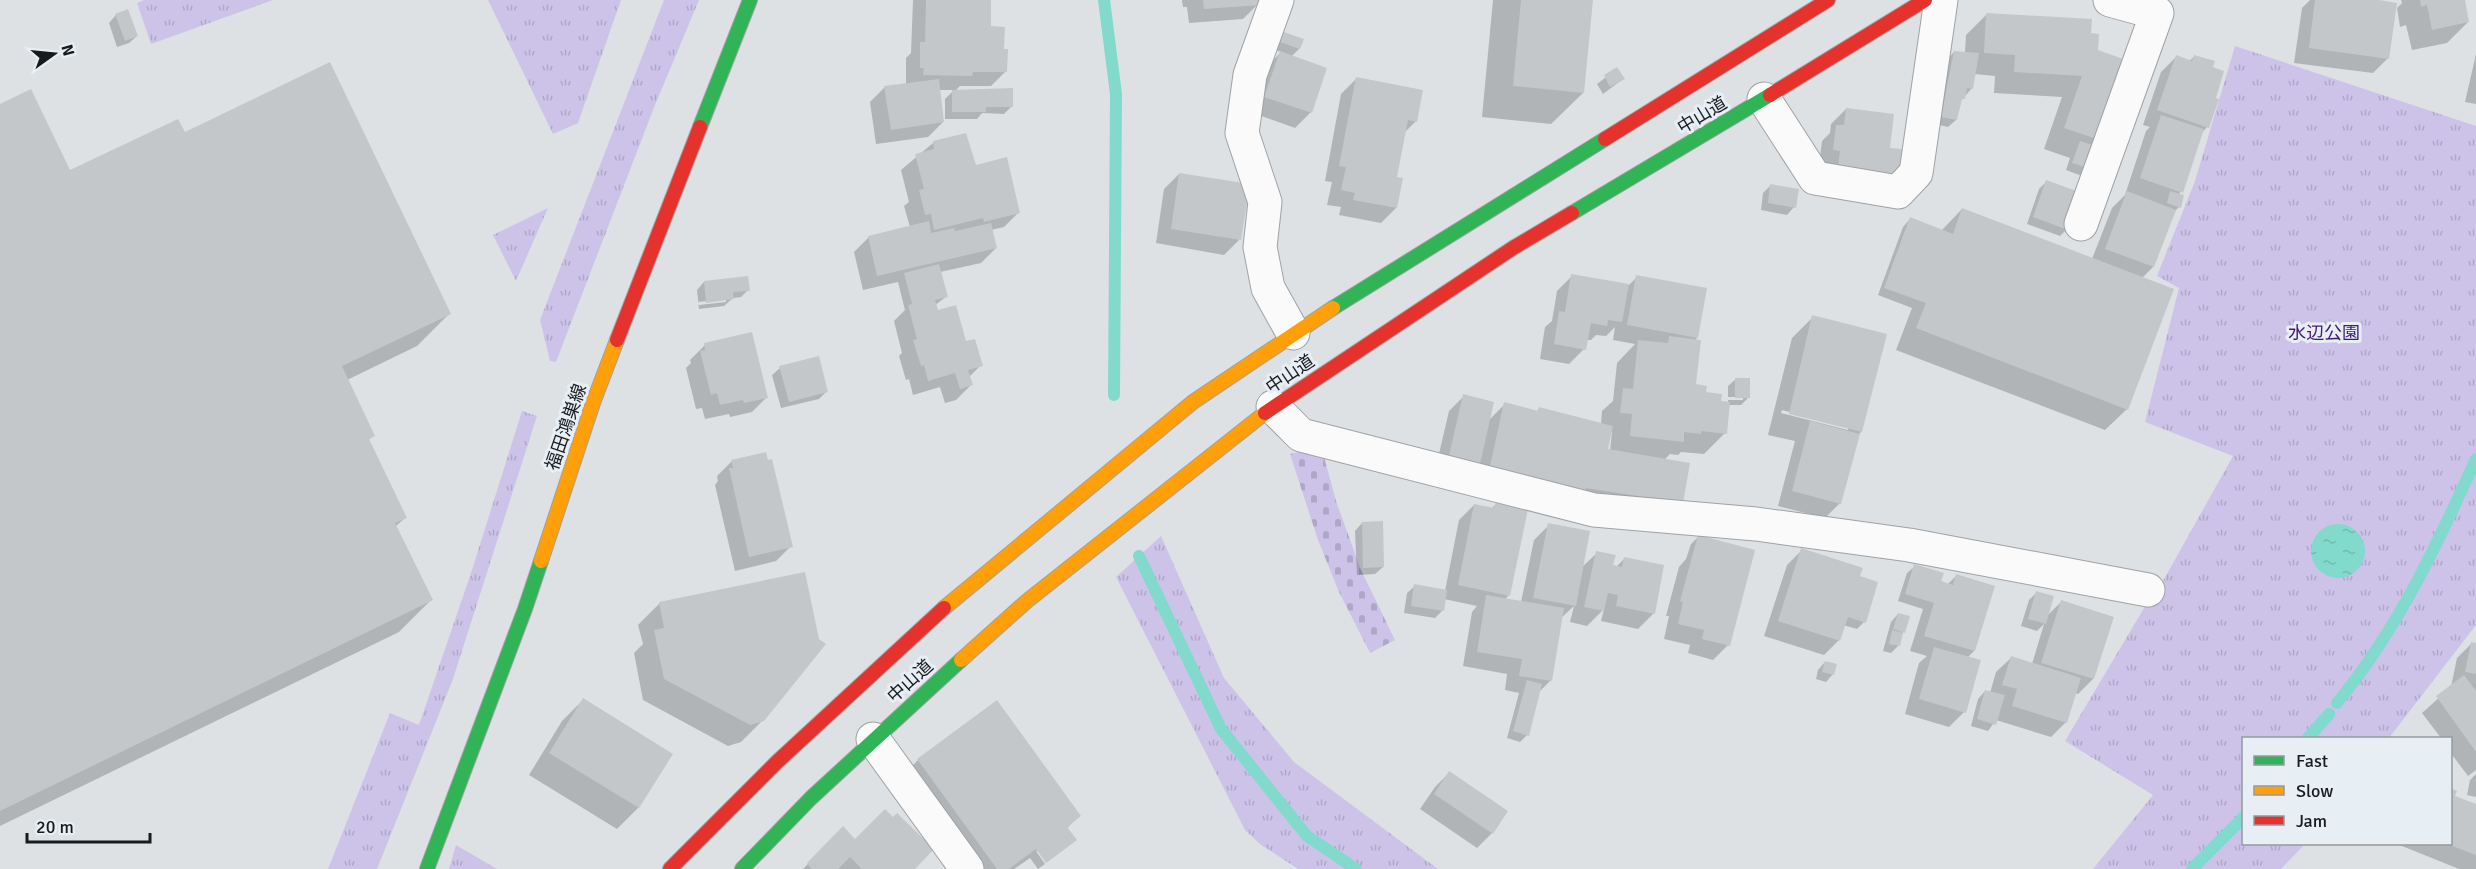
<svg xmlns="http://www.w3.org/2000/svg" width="2476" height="869" font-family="Signika,'Noto Sans JP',sans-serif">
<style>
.grass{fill:url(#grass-tufts)}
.cemetery{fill:url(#cemetery-stones)}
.water{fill:url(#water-ripples)}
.shadow{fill:#0003;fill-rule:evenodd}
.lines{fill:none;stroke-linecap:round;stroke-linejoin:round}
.stream{stroke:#82dacc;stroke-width:12}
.building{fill:#c4c7ca}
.street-casing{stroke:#9fa2a4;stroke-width:35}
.fast-casing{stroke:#9fa2a4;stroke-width:16}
.slow-casing{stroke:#9fa2a4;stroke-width:16}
.jam-casing{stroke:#9fa2a4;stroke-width:16}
.street{stroke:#fafafb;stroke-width:33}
.fast{stroke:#30b455;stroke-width:14}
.slow{stroke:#ff9f0a;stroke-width:14}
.jam{stroke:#e5322d;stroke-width:14}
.labels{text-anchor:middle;stroke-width:6;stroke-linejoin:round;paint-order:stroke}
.street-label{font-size:18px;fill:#181b1d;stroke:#e7eef4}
.park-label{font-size:18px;fill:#411772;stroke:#e7eef4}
</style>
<defs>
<pattern id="grass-tufts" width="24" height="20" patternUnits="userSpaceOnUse" patternTransform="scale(1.5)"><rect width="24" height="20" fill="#cdc3e9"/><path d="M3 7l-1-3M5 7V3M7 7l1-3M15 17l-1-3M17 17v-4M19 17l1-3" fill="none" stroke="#afa7c7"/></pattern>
<pattern id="cemetery-stones" width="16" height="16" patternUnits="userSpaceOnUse" patternTransform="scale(1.5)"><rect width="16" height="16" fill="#cdc3e9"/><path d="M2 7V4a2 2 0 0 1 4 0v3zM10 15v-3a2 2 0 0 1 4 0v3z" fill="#afa7c7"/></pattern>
<pattern id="water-ripples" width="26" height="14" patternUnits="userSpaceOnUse" patternTransform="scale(1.5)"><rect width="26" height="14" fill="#82dacc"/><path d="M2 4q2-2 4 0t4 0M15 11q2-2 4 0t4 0" fill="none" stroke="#70baaf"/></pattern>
</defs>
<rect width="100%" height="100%" fill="#dde1e4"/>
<path class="grass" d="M144 0H273L151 44 137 3Z
M488 0H621L578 123 553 134Z
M664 0H699L655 105 556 362 550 361 540 320Z
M2235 46 2476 126V625L2389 738H2244V844H2305L2281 869H2093L2153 795 2065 741 2147 603 2163 581 2233 456 2145 422 2179 288 2157 276 2195 181Z
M548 208 516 281 493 235Z
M522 411 537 416 453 679 377 869H328L390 713 419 725 472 570Z
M1161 536 1224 678 1294 762 1438 869H1298L1260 844 1245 830 1116 577Z
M456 845 497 869H449Z"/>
<path class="cemetery" d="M1308 450 1323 453 1336 501 1361 570 1395 640 1370 653 1339 592 1318 540 1290 454Z"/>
<path class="water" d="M2311 551a27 27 0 1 1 54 0a27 27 0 1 1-54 0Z"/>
<path class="shadow" d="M913 0H986L989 28 1003 51 1006 71 991 86H960L955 91 1012 106 1004 114 982 113 977 119H945V99L954 90H938L943 122 928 137 876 144 870 102 885 87 906 85V58L911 53Z
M1182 0H1258V4L1243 19 1189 23 1187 7H1183Z
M1493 0H1591L1583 93 1551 124 1482 117Z
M2310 0H2368L2388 58 2373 73 2294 63 2302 8Z
M2401 0H2463L2468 22 2447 43 2412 50 2406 25 2400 27 2397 8 2402 3Z
M1987 14 2089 35 2097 51 2124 61 2082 176 2066 170 2070 158 2044 149 2062 97 1994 93 1995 76 1974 74 1972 88 1959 103 1956 120 1948 127 1935 124 1947 60 1954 52 1965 53 1966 35Z
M116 15 137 36 129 43 117 47 109 23Z
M1281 33 1299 49 1291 57 1325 69 1310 113 1295 128 1250 112 1266 68 1281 52 1271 48Z
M2476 54V104L2465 102Z
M2195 56 2207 127 2202 133 2179 195V207L2173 213 2153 267 2142 278 2127 409 2105 430 1896 350 1912 308 1878 295 1903 227 1910 219 1941 231 1962 209 2092 259 2112 208 2125 195 2146 131 2150 127 2143 125 2161 72 2176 57 2189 61Z
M1617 69 1623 79 1603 94 1597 84Z
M1356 79 1416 121 1404 133 1396 179V208L1381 223 1339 215 1341 207 1327 205 1332 182 1325 181 1341 94Z
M0 106 69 172 183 131 449 314 417 346 347 380 373 435 368 441 405 518 395 527 431 600 399 632 0 826Z
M1846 109 1872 195 1819 165 1822 141 1830 133 1831 124Z
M933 143 975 167 1019 212 1004 227 991 230 996 248 981 263 940 272 946 297 935 305 937 312 965 343 981 365 969 377 971 385 956 400 945 403 940 387 913 395 909 379 906 380 899 356 902 353 894 321 905 310 898 282 863 290 854 252 869 237 910 227 904 206 909 202 901 170Z
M1179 174 1239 240 1224 255 1156 243 1164 189Z
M2047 181 2067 229 2060 236 2027 224 2039 189Z
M1771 185 1794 207 1787 215 1761 210 1763 193Z
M1572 276 1628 286 1637 277 1697 338 1694 341 1695 386 1719 403 1728 404V400H1743V397H1728V386L1736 379 1749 397 1741 405H1728L1725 433 1704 454 1681 452 1678 455 1670 454 1664 460 1660 523 1435 471 1449 411 1464 396 1488 421 1505 404 1536 412 1539 409 1601 424 1602 411 1613 401 1617 363 1635 344 1613 340 1615 327 1606 336 1596 335 1591 340H1586L1584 349 1569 364 1540 359 1545 327 1552 321 1557 291ZM1610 432H1612L1610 451 1606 450Z
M704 282 748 290 741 297 733 298 724 306 699 309 697 290ZM726 299V302L699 305 698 302Z
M1813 317 1861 432 1858 435 1840 503 1825 518 1778 506 1795 441 1768 435 1792 338ZM1782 410 1848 427V430L1781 413Z
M705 345 767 397 752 412 730 417 729 414 705 419 702 408 696 409 686 368 691 363 690 360Z
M780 368 827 391 819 399 781 408 772 375Z
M732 461 791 546 776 561 735 571 715 485 718 481 717 476Z
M1496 504 1509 595 1504 600 1521 602 1534 540 1549 525 1581 568 1597 553 1611 566 1616 567 1624 559 1662 567 1653 614 1638 629 1601 621 1604 609 1587 626 1570 622 1574 606 1560 619 1551 680 1539 692 1527 735 1520 742 1507 738 1519 693 1505 690 1507 674 1463 666 1472 612 1477 606 1444 599 1442 611 1435 618 1404 613 1407 593 1415 586 1445 591 1459 520 1474 505 1491 509Z
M1362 523 1383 567 1375 574 1357 575 1355 531Z
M1698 537 1728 645 1713 660 1688 653 1690 645 1664 639 1669 616H1666L1679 567 1686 559 1691 544Z
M1802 550 1859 577 1864 622 1857 629 1843 625 1839 640 1824 655 1764 636 1787 565Z
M1915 566 1947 585 1956 576 1974 651 1967 658 1964 712 1949 727 1905 714 1919 663 1927 656 1910 651 1923 609 1898 601 1907 573Z
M2036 593 2047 616 2062 601 2112 618 2093 679 2078 694 2075 693 2066 722 2051 737 1996 720 1988 731 1971 726 1978 699 1985 691 1990 693 1996 672 2011 658 2032 664 2044 624 2037 631 2021 626 2029 600Z
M660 603 763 720 741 742 728 746 643 700 634 653 643 644 638 625Z
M1898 614 1908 617 1898 646 1891 653 1883 651 1891 622Z
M2472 643 2476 644V770L2468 776 2450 752V738H2441L2422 713 2451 687 2457 658Z
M1825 662 1833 674 1826 682 1816 679 1818 670Z
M583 700 670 754 638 808 617 829 529 775 562 721Z
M996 702 1079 816 1066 829 1075 840 1067 847 1047 862 1039 851H1036L1045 864 1038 869 1030 858 1014 869H960L897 782 918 760Z
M1450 772 1506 811 1492 833 1477 848 1420 809 1435 787Z
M2476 774V797L2467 795 2470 780Z
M2453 797 2476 806V869H2459L2397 844H2450Z
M843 828 855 841 912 869H803Z"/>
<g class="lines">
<path class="stream" d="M1104 0 1116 94 1114 395
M1139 556 1221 729 1307 836 1356 869
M2337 703C2398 629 2437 545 2476 459
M2308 738 2329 714
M2192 869 2244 817"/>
</g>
<path class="building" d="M926 0H991V26L1005 27 1004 49H1008L1007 72H973L972 76 923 75 924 68H920V42H925Z
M1203 0H1260V5L1204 9Z
M1521 0H1593L1584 93 1513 86Z
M2315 0H2379L2397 3 2389 59 2309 48Z
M2420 0H2465L2469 22 2432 30 2427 5 2421 7Z
M128 9 138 36 125 41 115 14Z
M1986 13 2092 19 2091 33 2099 34 2098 50 2126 60 2100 140 2064 128 2082 76 2014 72 2015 55 1984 53Z
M1281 31 1304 39 1300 49 1277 41Z
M1280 51 1327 68 1312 113 1264 97Z
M1954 51 1979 53 1973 89 1967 88 1965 99H1962L1957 120 1941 117Z
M2176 55 2192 61 2194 55 2215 61 2213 67 2224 71 2216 98 2219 99 2209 128 2157 110Z
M330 62 451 314 342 366 375 436 369 439 407 518 395 523 433 600 0 811V104L31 89 70 170 178 119 185 132Z
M1617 67 1625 79 1610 87 1604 75Z
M1356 77 1423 90 1417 122 1408 120 1397 177 1403 178 1397 208 1353 200 1355 193 1341 190 1346 167 1339 166Z
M939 79 944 122 891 130 884 86Z
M1013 88V107H986V112H952V90Z
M1846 108 1894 114 1890 148 1902 149 1899 175 1889 174 1888 180 1837 174 1840 151 1833 150 1836 125H1844Z
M2161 115 2204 129 2183 193 2140 178Z
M966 133 976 165 1007 157 1020 213 984 222 983 218 934 230 931 214 925 215 919 190 924 189 915 154 934 149 933 141Z
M2080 141 2099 147 2091 169 2072 163Z
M1179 173 1250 184 1241 240 1171 229Z
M2046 180 2082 193 2068 230 2033 217Z
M1770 184 1799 189 1796 208 1768 203Z
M2127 191 2176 210 2154 267 2105 249Z
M2170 191 2184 195 2181 208 2167 203Z
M1962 208 2174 289 2128 410 1916 328 1926 303 1884 288 1910 217 1953 234Z
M929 221 931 233 954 228 955 231 991 223 997 248 877 276 868 236Z
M939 264 948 297 935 300 938 310 956 305 966 341 975 339 983 366 968 370 973 385 960 389 955 373 928 381 924 365 921 366 913 340 917 339 908 305 912 304 904 273Z
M1571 274 1629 284 1622 322 1608 320 1607 326 1591 323 1586 350 1554 344 1559 311 1565 312Z
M1636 275 1707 288 1698 338 1627 325Z
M748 276 750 291 733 292 734 299 706 303 704 281Z
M1812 315 1887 334 1862 432 1789 414Z
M752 332 768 398 744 403 743 400 720 405 717 393 711 395 700 351 705 350 704 343Z
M1669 336 1701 340 1696 384 1707 386 1706 392 1722 394 1721 401 1730 402 1727 434 1701 431V434L1684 432V442L1630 436 1632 414 1620 413 1623 388 1633 389 1638 340 1668 343Z
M819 356 828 392 789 402 779 366Z
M1735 378H1750V398H1735Z
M1463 394 1494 402 1480 464 1449 456Z
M1504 402 1538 411 1539 407 1613 426 1608 449 1690 463 1683 503 1586 488 1585 490 1490 466Z
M1810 421 1860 434 1841 504 1792 491Z
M766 452 768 460 772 459 793 547 749 557 729 468H733L731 460Z
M1496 502 1528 509 1510 596 1458 585 1474 504 1494 508Z
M1383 521 1384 567 1363 568 1362 522Z
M1548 523 1590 531 1576 606 1533 598Z
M1698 535 1755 550 1730 646 1702 639 1704 630 1678 624 1683 602 1680 601Z
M1801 548 1863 568 1860 576 1878 582 1866 623 1848 617 1840 641 1778 621Z
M1596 551 1616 555 1613 565 1622 567 1624 557 1664 565 1655 614 1616 606 1618 595 1608 593 1604 611 1584 607Z
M1914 564 1944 573 1941 581 1953 585 1956 574 1995 586 1975 651 1924 636 1934 603 1905 594Z
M805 572 819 639 826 644 764 721 750 725 664 679 654 630 664 628 659 602Z
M1414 584 1447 590 1444 611 1411 606Z
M2036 591 2054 596 2046 624 2028 619Z
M1486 595 1564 608 1552 681 1519 676 1522 659 1477 652Z
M2061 600 2114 617 2094 679 2041 663Z
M1898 613 1910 616 1905 633 1893 629Z
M1892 630 1903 633 1900 646 1889 644Z
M2471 642 2476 643V674L2465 672Z
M1934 647 1981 660 1966 713 1919 699Z
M2011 656 2081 678 2067 723 2012 706 2017 689 2002 685Z
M1825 661 1837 664 1834 675 1822 672Z
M2464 675 2476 691V752L2436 696Z
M1527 680 1542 684 1529 736 1513 731Z
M1985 690 2005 695 1996 725 1977 719Z
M583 698 673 754 639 808 549 753Z
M997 700 1081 816 1067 827 1077 840 1046 863 1036 849 1009 869H997L917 759Z
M1449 771 1508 811 1493 834 1434 794Z
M2450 788 2457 791 2455 796 2476 804V855L2450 845Z
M885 809 893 817 897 813 934 849 915 869H862L850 857 838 869H812L807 863 843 826 855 839Z"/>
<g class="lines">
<g class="street-casing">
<path id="street" d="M1277 0 1250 75 1242 133 1265 202 1260 247 1268 288 1293 333
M1764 99 1815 178 1898 192 1916 173 1941 0
M2081 224 2157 13 2110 0
M1273 407 1301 435 1594 510 1756 524 1909 545 2148 590
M873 739 967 869"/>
</g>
<g class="fast-casing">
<path id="fast" d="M700 127 750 0
M1572 213 1770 95
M1333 308 1605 139
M427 869 525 609 541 561
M742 869 811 798 961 660"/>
</g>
<g class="slow-casing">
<path id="slow" d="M541 561 593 403 617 340
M944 608 1193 402 1333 308
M961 660 1027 601 1265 413"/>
</g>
<g class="jam-casing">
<path id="jam" d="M1770 95 1925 0
M1605 139 1828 0
M617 340 700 127
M1265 413 1513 248 1572 213
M670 869 777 762 944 608"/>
</g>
<use href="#street" class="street"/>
<use href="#fast" class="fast"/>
<use href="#slow" class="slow"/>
<use href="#jam" class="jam"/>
</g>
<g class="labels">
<g class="street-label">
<text transform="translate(1702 115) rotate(-31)" y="6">中山道</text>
<text transform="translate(1290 374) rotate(-34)" y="6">中山道</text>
<text transform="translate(566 427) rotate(-71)" y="6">福田鴻巣線</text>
<text transform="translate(910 681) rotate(-42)" y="6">中山道</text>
</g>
<g class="park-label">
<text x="2324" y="339">水辺公園</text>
</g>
</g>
<rect x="2242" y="737" width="210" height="108" fill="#e7eef4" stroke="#949a9e" stroke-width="1.5"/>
<rect x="2254" y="756" width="30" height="9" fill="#30b455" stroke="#949a9e" stroke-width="1.5"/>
<text x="2296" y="767" font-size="18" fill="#181b1d">Fast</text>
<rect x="2254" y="786" width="30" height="9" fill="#ff9f0a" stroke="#949a9e" stroke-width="1.5"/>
<text x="2296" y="797" font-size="18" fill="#181b1d">Slow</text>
<rect x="2254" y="816" width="30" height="9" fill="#e5322d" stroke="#949a9e" stroke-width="1.5"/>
<text x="2296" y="827" font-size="18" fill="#181b1d">Jam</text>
<g transform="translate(54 54) rotate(75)" stroke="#e7eef4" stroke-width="4.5" paint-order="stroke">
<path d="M0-4.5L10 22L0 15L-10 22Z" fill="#181b1d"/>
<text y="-9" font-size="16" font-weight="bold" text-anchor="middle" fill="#181b1d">N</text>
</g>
<path d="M27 833v9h123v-9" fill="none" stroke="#181b1d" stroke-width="3"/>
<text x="36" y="833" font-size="18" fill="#181b1d" stroke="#e7eef4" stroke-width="4.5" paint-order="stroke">20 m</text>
</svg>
